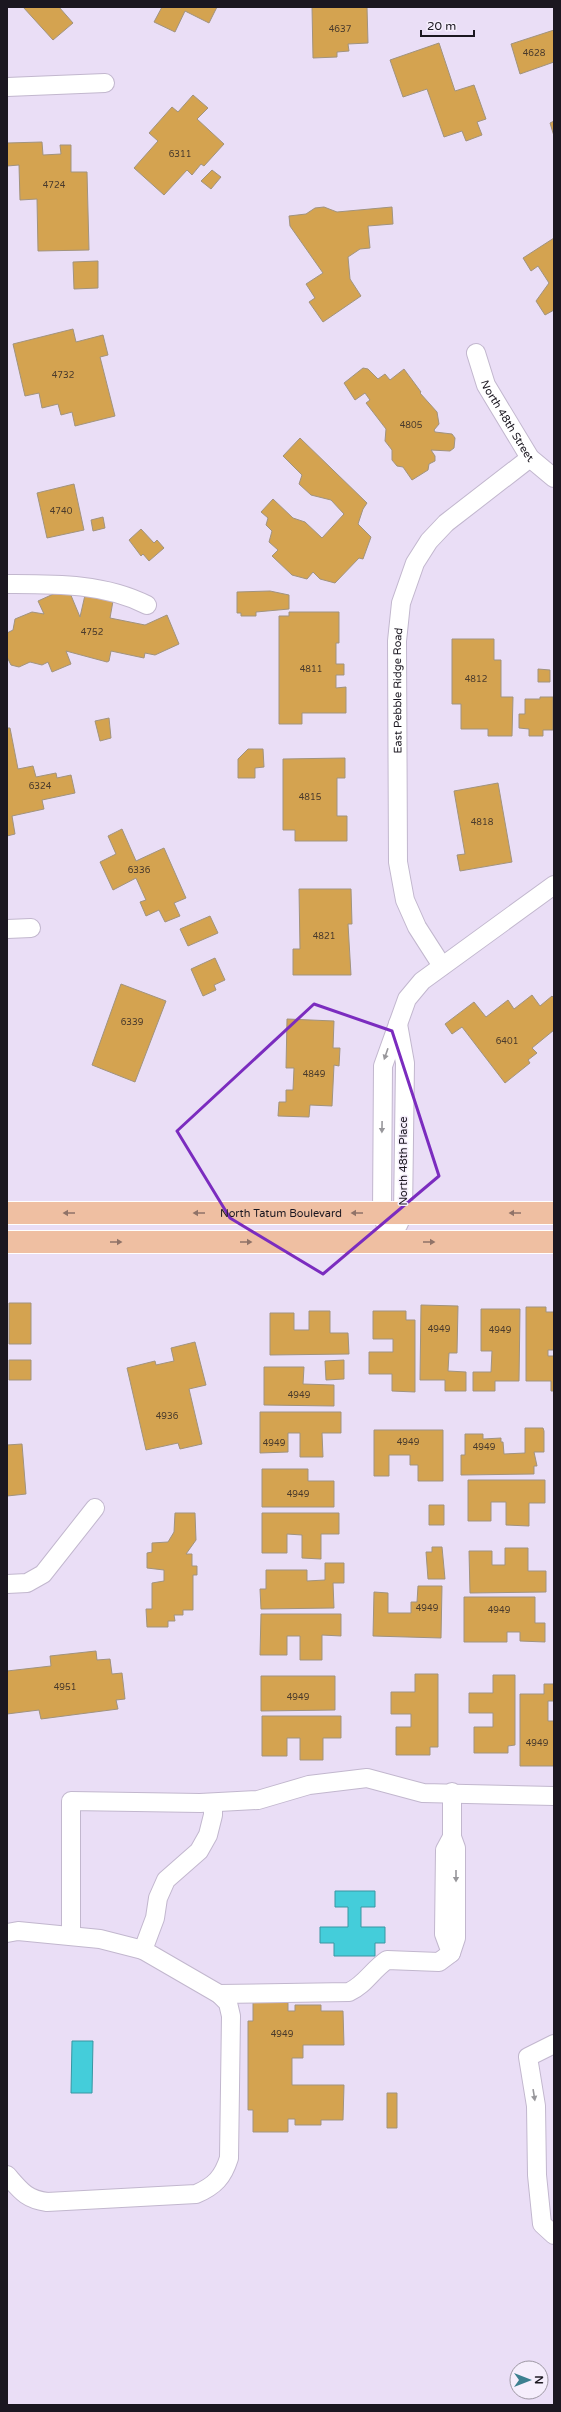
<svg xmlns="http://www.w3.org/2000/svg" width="561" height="2412" font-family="'Varela Round',sans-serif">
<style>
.water{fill:#44cdda;stroke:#3896a2}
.building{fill:#d4a350;stroke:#a1937e}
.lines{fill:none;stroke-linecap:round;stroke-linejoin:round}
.minor-casing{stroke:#c2b7ce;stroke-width:20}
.major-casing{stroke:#fff;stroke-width:24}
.minor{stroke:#fff;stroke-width:18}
.major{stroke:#efbfa2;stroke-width:22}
.oneway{fill:#98979b}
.oneway2{fill:#907368}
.marked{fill:none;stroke:#7b2cbf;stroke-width:3;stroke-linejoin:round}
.labels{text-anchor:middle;stroke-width:3;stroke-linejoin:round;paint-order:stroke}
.number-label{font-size:9px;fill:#493a2c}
.street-label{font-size:11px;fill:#1b1720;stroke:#f5eefc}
</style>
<rect width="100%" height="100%" fill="#eadef6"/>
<path class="water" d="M335 1891H375V1907H361V1927H385V1943H375V1956H334V1943H320V1927H348V1907H335Z
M72 2041H93L92 2093H71Z"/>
<path class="building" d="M23 7H59L73 23 53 40Z
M162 7H217L209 23 185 11 175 32 154 22Z
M312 7H367L368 43 348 44 349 51 337 52V57L313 58Z
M554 30V62L520 74 511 44Z
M439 43 455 91 474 85 486 119 477 122 482 135 466 141 462 131 444 137 427 89 403 97 390 60Z
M193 95 208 108 197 119 224 144 204 166 201 164 192 175 187 170 164 195 134 168 158 141 149 133 172 107 178 112Z
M554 121V136L550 123Z
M42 142 43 155 61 154 60 145H71V172H87L89 250 38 251 37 199 20 200 19 165 7 166V143Z
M212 170 221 177 211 189 201 181Z
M324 207 337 212 392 207 393 224 368 226 370 248 360 249 348 257 350 279 361 296 323 322 309 302 315 298 306 284 323 273 290 226 289 216 306 214 315 208Z
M554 238V310L545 315 536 301 549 283 538 266 531 271 523 258Z
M98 261V288L74 289 73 262Z
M73 329 76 342 103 335 108 355 100 357 115 416 75 426 72 412 61 415 58 404 42 408 39 393 25 396 13 344Z
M363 368 368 369 378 379 385 374 390 380 404 369 421 392 420 393 437 412 439 424 434 430 435 432 452 434 455 438 454 448 450 451 431 450 435 456V461L429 464 428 470 412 480 403 467 397 466 392 460V450L385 441 386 429 366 403 370 400 365 393 355 400 344 383Z
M300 438 367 503 363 509 358 524 371 537 363 559 359 558 335 583 320 579 313 572 307 579 292 575 272 556 278 550 269 542 272 531 266 525 268 518 261 512 273 499 293 518 305 522 322 538 344 514 331 500 311 495 299 484 302 475 283 456Z
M74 484 84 530 47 538 37 493Z
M103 517 105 528 93 531 91 520Z
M141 529 154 543 157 540 164 548 149 561 143 554 141 556 129 540Z
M60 591 70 593 80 617 85 595 113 601 110 618 145 625 167 615 179 644 155 655 145 653 144 658 111 651 109 661 107 662 66 651 71 664 52 672 48 662 42 665 30 662 19 667 11 665 7 657V633L13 630 15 619 32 612 44 614 38 601Z
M270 591 289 595V609L256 612V616H241V613H237V592Z
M289 612H339V643H336V664H344V675H336V688L346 687V713H302V724H279V616H289Z
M452 639H494V660H501V697H513L512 736H488V729H461V704H452Z
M538 669 550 670V682H538Z
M540 697H553V730H543V736H529V729L519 728V714H525V699H540Z
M109 718 111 738 100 741 95 721Z
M7 728H10L18 769 33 766 36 777 56 773 57 778 71 775 75 793 42 800 44 809 12 816 15 834 7 836Z
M248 749H263L264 767 255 768V778H238V759Z
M345 758V778H337V816H347V841H295V830H283V759Z
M498 783 512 862 460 871 457 855 465 854 454 791Z
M122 829 136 861 164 848 186 898 174 903 180 916 165 922 159 910 146 916 140 902 146 900 136 878 113 890 100 862 116 854 108 836Z
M299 889H351L352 924H348L351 975H293V949H300Z
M210 916 218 933 188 946 180 929Z
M215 958 225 980 214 985 216 990 203 996 191 969Z
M121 984 166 1001 135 1082 92 1065Z
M532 995 540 1006 552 996 554 998V1030L532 1048 537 1053 528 1060 530 1063 505 1083 462 1027 452 1034 445 1024 474 1002 486 1017 508 1000 514 1009Z
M287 1019 334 1021 333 1048H340L339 1066 334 1065 332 1106 310 1105 309 1117 278 1116 279 1102H286V1090H293L294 1068H286Z
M9 1303H31V1344H9Z
M421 1305 458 1306 457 1353H449L448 1371 466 1372V1391H445V1380H420Z
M526 1307H546V1312H554V1350H548V1356H554V1391H551V1381H526Z
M481 1309H520L519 1381H495V1391H473V1372H491L492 1351H481Z
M309 1311H330V1333H348L349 1354 270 1355V1313H294V1330H309Z
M373 1311H406V1320H415V1392L392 1391V1374H369V1352H393V1339H373Z
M195 1342 206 1385 189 1389 202 1444 180 1449 178 1443 146 1450 127 1368 155 1361 156 1365 174 1361 171 1348Z
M9 1360H31V1380H9Z
M344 1360V1379L326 1380 325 1361Z
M264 1367H304L303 1384 334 1385V1406L264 1405Z
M260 1412H341V1433H322L323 1457H300V1433H288V1452L260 1453Z
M525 1428H543L544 1431V1452H534L537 1466H534V1474L461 1475V1455H465V1434H483V1439L501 1438V1442H503L504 1454 525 1453Z
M374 1430H443V1481H418V1465H410V1455H389V1476H374Z
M22 1444 26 1494 7 1496V1445Z
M262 1469H308V1481H334V1507H262Z
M468 1480H545V1503H529V1526L506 1525V1502H491V1521H468Z
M429 1505H444V1525H429Z
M175 1513H195L196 1540 186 1554H192V1566H197V1575H193V1610H183V1615H174L175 1621H168V1627H147L146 1609H152V1583L164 1581V1570L147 1568V1553L152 1552V1543L168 1542 174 1532Z
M262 1513H339V1534H321V1559L302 1558V1535L287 1534V1553H262Z
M432 1547H442L445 1579H428L426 1552H432Z
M505 1548H528V1571H546V1592L470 1593 469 1551H492V1565H505Z
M325 1563H344V1583H333L334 1608 261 1609 260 1589H266V1570H307V1581L325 1580Z
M418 1586H442L441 1638 373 1636 374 1592 388 1593V1613H411V1602H417Z
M464 1597H535V1623H545V1642L520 1641V1632H507V1642H464Z
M261 1614H341V1636L322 1635V1660H300V1636H287V1655H260Z
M96 1651 97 1660 110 1659 112 1674 122 1673 125 1699 116 1700 118 1709 41 1719 39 1710 7 1714V1671L51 1666 50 1656Z
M415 1674H438V1747H430V1755H396V1727H411V1714H391V1692H415Z
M493 1675H515V1745L508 1746V1753H474V1727H493V1713H469V1693H493Z
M261 1676H335V1710L261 1711Z
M544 1684H554V1701H548V1721H554V1766H520V1694H544Z
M262 1716H341V1738H323V1760H300V1738H287V1756H262Z
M288 1997V2011H295V2005H321V2011H343L344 2045H303V2058H292V2085H344L343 2120H321V2125H295V2119H288V2132H253V2110H248V2021H253V1999Z
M387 2093H397V2128H387Z"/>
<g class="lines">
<g class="minor-casing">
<g id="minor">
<path d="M7 87 105 83"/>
<path id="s1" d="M476 353 486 385 530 458 554 478"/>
<path d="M7 584C54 584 104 583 147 605"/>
<path d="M7 929 31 928"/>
<path id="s2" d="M442 966 417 927 405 900 398 862 397 641 401 603 415 563 429 541 446 523 530 458"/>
<path d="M398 1024 405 1063 403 1214 398 1225"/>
<path d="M391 1243 382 1213 383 1066 407 999 422 981 554 885"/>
<path d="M7 1584 27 1583 43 1574 95 1508"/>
<path d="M452 1792V1837L456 1848V1938L451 1953 444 1934 445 1850 452 1837"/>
<path d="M213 1803V1815L208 1835 199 1851 166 1880 158 1898 155 1918 143 1950 219 1994 349 1992C365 1985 372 1970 387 1960L439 1962 451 1953"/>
<path d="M7 1933 18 1931 100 1939 143 1950"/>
<path d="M71 1936V1801L200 1803 258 1800 309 1785 367 1778 423 1793 554 1796"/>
<path d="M554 2044 528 2057 536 2106 537 2175 542 2224 554 2235"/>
<path d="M7 2175C21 2191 26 2199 47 2202L196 2194C215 2186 223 2177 229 2158L231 2016 228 2003 219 1994"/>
</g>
</g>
<g class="major-casing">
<g id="major">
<path id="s3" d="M7 1213H554"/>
<path d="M7 1242H554"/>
</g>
</g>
<use href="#minor" class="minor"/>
<use href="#major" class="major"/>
</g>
<defs><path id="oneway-solid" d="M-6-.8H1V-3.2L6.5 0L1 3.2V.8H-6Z"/></defs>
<g class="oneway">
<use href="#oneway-solid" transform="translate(386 1054) rotate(109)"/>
<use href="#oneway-solid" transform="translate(382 1127) rotate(91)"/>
<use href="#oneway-solid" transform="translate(456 1876) rotate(90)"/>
<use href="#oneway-solid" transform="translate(534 2095) rotate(81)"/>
</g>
<g class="oneway2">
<use href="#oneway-solid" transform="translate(69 1213) rotate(180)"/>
<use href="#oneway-solid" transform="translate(199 1213) rotate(180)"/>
<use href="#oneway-solid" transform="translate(357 1213) rotate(180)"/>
<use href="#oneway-solid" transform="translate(515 1213) rotate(180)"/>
<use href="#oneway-solid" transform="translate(116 1242)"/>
<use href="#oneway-solid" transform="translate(246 1242)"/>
<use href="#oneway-solid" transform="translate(429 1242)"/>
</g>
<path class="marked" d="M314 1004 392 1031 439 1176 323 1274 230 1218 177 1131Z"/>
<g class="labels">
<g class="number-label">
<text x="340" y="32">4637</text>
<text x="534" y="56">4628</text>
<text x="180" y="157">6311</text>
<text x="54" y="188">4724</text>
<text x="63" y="378">4732</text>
<text x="411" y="428">4805</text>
<text x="61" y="514">4740</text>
<text x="92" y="635">4752</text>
<text x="311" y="672">4811</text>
<text x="476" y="682">4812</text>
<text x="40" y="789">6324</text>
<text x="310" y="800">4815</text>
<text x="482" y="825">4818</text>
<text x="139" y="873">6336</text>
<text x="324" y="939">4821</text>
<text x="132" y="1025">6339</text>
<text x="507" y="1044">6401</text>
<text x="314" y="1077">4849</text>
<text x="439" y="1332">4949</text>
<text x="500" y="1333">4949</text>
<text x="299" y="1398">4949</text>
<text x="167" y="1419">4936</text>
<text x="408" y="1445">4949</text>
<text x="274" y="1446">4949</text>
<text x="484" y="1450">4949</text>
<text x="298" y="1497">4949</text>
<text x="427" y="1611">4949</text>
<text x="499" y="1613">4949</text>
<text x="65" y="1690">4951</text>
<text x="298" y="1700">4949</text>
<text x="537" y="1746">4949</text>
<text x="282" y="2037">4949</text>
</g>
<g class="street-label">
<text dy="4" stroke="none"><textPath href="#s1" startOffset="75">North 48th Street</textPath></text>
<text dy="4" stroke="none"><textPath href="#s2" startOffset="286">East Pebble Ridge Road</textPath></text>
<text transform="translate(403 1161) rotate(-90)" y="4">North 48th Place</text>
<text dy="4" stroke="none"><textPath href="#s3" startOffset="274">North Tatum Boulevard</textPath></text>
</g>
</g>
<rect width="561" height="2412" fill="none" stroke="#1b1720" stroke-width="16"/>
<g transform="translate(529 2380) rotate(90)"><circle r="19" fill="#f5eefc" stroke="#9e98a4"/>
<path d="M0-3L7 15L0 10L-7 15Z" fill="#3c8090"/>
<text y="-6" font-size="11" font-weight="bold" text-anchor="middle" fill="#1b1720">N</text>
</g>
<path d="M421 30v6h53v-6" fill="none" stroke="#1b1720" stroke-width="2"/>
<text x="427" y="30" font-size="12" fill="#1b1720" stroke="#f5eefc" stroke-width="3" paint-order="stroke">20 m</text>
</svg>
